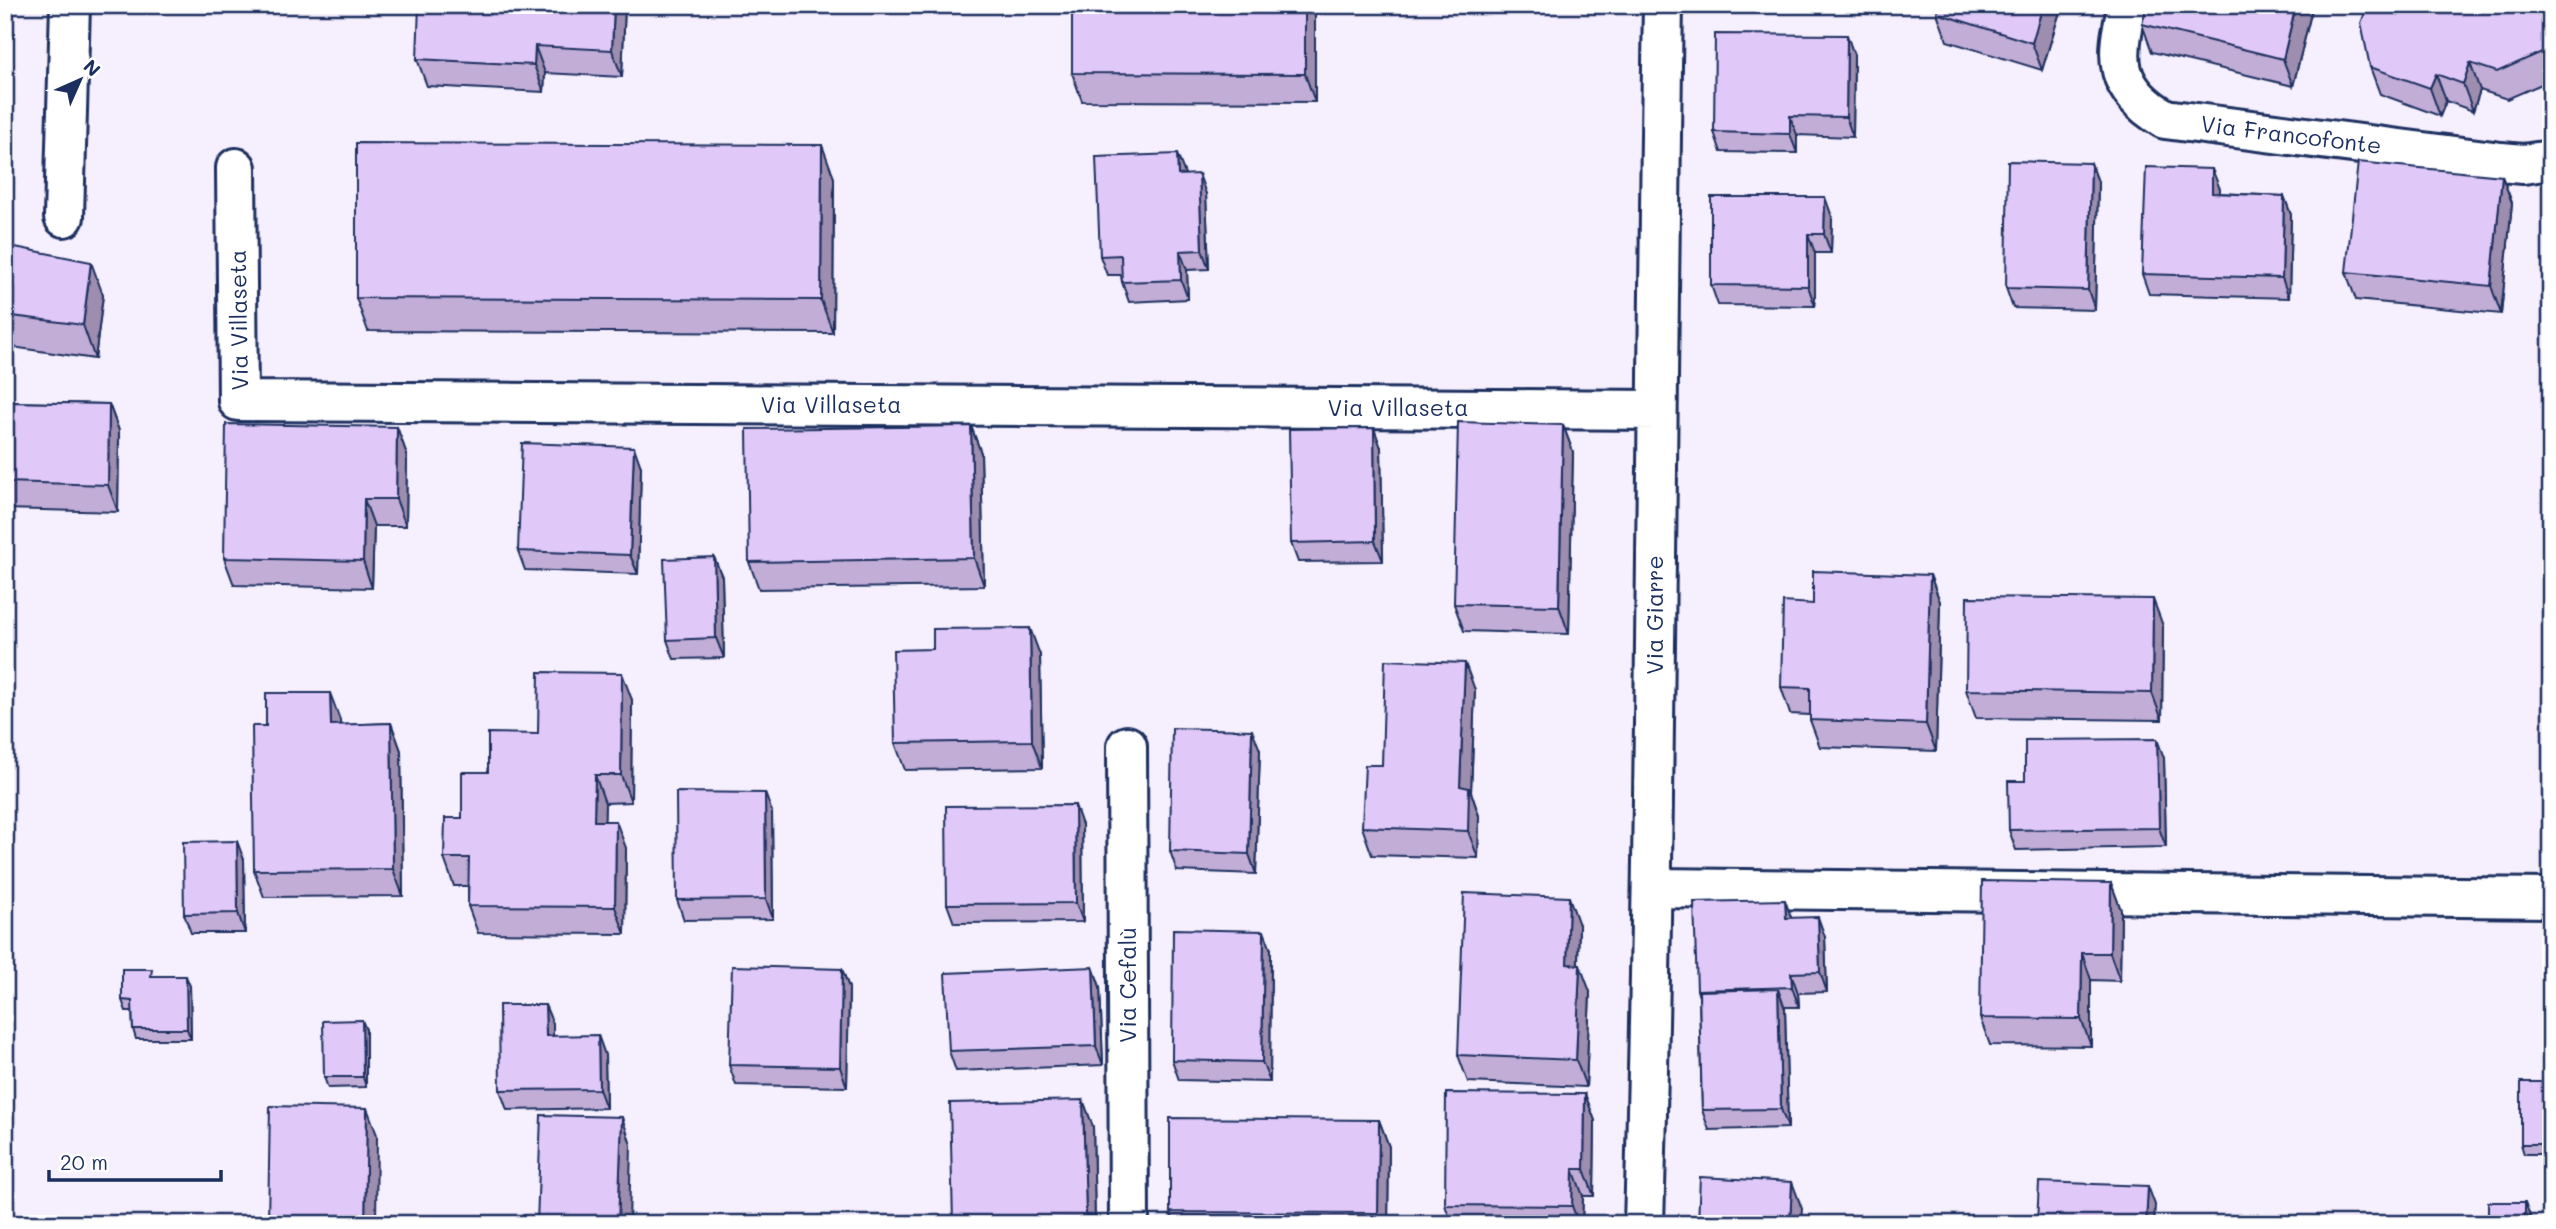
<svg xmlns="http://www.w3.org/2000/svg" width="2556" height="1229" font-family="Mali,sans-serif">
<style>
.lines{fill:none;stroke-linecap:round;stroke-linejoin:round}
.minor-casing{stroke:#1b2f5e;stroke-width:44}
.minor{stroke:#fff;stroke-width:38}
.wall{fill:#c1add6;stroke:#1b2f5e;stroke-width:2}
.shaded-wall{fill:#9d8dae;stroke:#1b2f5e;stroke-width:2}
.building{fill:#e0c9f9;stroke:#1b2f5e;stroke-width:2}
.labels{text-anchor:middle;stroke-width:5;stroke-linejoin:round;paint-order:stroke}
.street-label{font-size:23px;fill:#1b2f5e;stroke:#fff}
</style>
<rect width="100%" height="100%" fill="#f6effd"/>
<filter id="ink" filterUnits="userSpaceOnUse"><feTurbulence type="fractalNoise" baseFrequency=".0143" numOctaves="2"/><feDisplacementMap in="SourceGraphic" scale="14" xChannelSelector="R" yChannelSelector="G"/><feConvolveMatrix kernelMatrix="1 2 1 2 8 2 1 2 1" color-interpolation-filters="sRGB"/></filter>
<g filter="url(#ink)">
<g class="lines">
<g class="minor-casing">
<path id="minor" d="M2128 5C2114 59 2114 89 2165 119L2501 162 2523 164 2551 160
M236 168 238 401 1657 410
M64 217 70 5
M1127 746 1129 1224
M1654 888 2551 898
M1644 1224C1656 818 1656 411 1663 5"/>
</g>
<use href="#minor" class="minor"/>
</g>
<path class="wall" d="M625 5 622 77 545 73 544 92 427 86 417 59Z
M1315 5V102L1082 101 1072 73Z
M1939 5H2062L2042 70 1947 41 1937 13Z
M2313 5 2293 86 2152 52 2142 24Z
M2551 5V80L2507 99 2480 90 2473 111 2446 101 2440 116 2380 94 2370 67Z
M1854 55 1853 137 1797 135V153L1721 152 1714 132Z
M2091 163 2098 182 2095 310 2013 308 2006 288Z
M1185 174 1206 194 1209 269 1187 270 1188 299 1129 302 1122 282 1121 275H1107L1100 256Z
M2502 176 2512 203 2501 314 2356 300 2346 272Z
M834 178 833 333 368 331 356 298Z
M2220 189 2219 193 2284 196 2291 215 2289 298 2149 294 2142 274Z
M1832 217 1831 253H1815V306L1718 305 1711 285Z
M5 241 7 245 103 295 95 359 5 346Z
M5 402 109 404 119 431 118 512 5 509Z
M1563 425 1573 452 1569 634 1464 631 1454 604Z
M971 426 981 453 984 586 759 589 749 562Z
M397 427 407 455 406 526H374L372 588 234 585 224 558Z
M1381 448 1383 561 1298 562 1291 543Z
M641 467 638 574 525 570 518 551Z
M714 557 722 577 724 658 674 659 667 640Z
M1930 575 1940 602 1936 751 1820 747 1810 720V715L1790 714 1781 687 1813 604Z
M2163 626 2162 720 1976 718 1966 690Z
M1040 655 1042 768 905 770 895 743Z
M1475 690 1471 792 1479 816 1478 858 1372 855 1362 827 1382 765Z
M632 700 631 802 605 803 604 821 626 848 625 934 478 933 468 906V886H454L444 858 462 818 538 734Z
M340 720V725L391 723 401 751 403 896 264 897 254 870 266 726Z
M1260 750 1256 874 1177 871 1170 851Z
M2164 758 2166 847 2016 850 2009 830 2025 781Z
M772 812 773 919 684 920 677 900Z
M1082 825 1083 922 954 923 947 904Z
M244 860 245 933H191L184 914Z
M2111 883 2121 910 2120 981 2091 980V1046L1990 1045 1980 1018Z
M1792 918 1825 937 1827 992 1798 993 1799 1007H1785L1788 1128 1709 1130 1702 1110 1699 997 1697 990Z
M1579 925 1578 964 1590 992 1586 1087 1468 1082 1458 1055Z
M1271 950 1270 1082 1179 1080 1172 1060Z
M1093 967 1100 987 1103 1065 956 1071 949 1051Z
M842 969 849 988 847 1087 736 1085 729 1065Z
M154 976 190 986 191 1039H136L133 1029 132 1011H126L122 1000Z
M553 1024V1036L605 1055 606 1108 507 1110 500 1090Z
M366 1030V1087L328 1088 324 1077Z
M2551 1082V1154H2524L2521 1144Z
M1585 1094 1595 1121 1594 1196H1583L1582 1224H1452L1445 1205Z
M1083 1100 1093 1127 1095 1224H954L953 1221Z
M1379 1120 1389 1147 1388 1224H1175L1170 1212Z"/>
<path class="shaded-wall" d="M5 5H8L11 13 5 40Z
M614 5H625L622 77 612 50Z
M1305 5H1315V102L1305 74Z
M2043 5H2062L2042 70 2032 43Z
M2296 5H2313L2293 86 2283 59Z
M1847 35 1854 55 1853 137 1846 117Z
M535 46 545 73 544 92 534 65Z
M5 55 10 69 5 101Z
M2470 63 2480 90 2473 111 2463 84Z
M2436 74 2446 101 2440 116 2430 88Z
M1790 116 1797 135V153L1790 134Z
M5 122 9 132 5 150Z
M822 145 834 178 833 333 821 300Z
M1177 154 1185 174V194L1178 175Z
M2091 163 2098 182 2095 310 2088 290Z
M2212 169 2220 189 2219 212 2212 193Z
M1199 174 1206 194 1209 269 1202 250Z
M2502 176 2512 203 2501 314 2491 286Z
M5 178 8 186 5 205Z
M2284 196 2291 215 2289 298 2282 278Z
M1825 197 1832 217 1831 253 1824 234Z
M1808 234 1815 253V306L1808 286Z
M1180 251 1187 270 1188 299 1181 280Z
M91 262 103 295 95 359 83 325Z
M109 404 119 431 118 512 108 485Z
M1563 425 1573 452 1569 634 1559 606Z
M971 426 981 453 984 586 974 558Z
M397 427 407 455 406 526 396 499Z
M1374 428 1381 448 1383 561 1375 541Z
M634 447 641 467 638 574 630 555Z
M364 499 374 526 372 588 363 561Z
M714 557 722 577 724 658 716 638Z
M1930 575 1940 602 1936 751 1926 724Z
M2153 599 2163 626 2162 720 2152 693Z
M1030 628 1040 655 1042 768 1032 741Z
M1465 663 1475 690 1471 792 1479 816 1478 858 1468 831 1460 786Z
M622 673 632 700 631 802 621 775Z
M330 693 340 720 341 752 331 725Z
M391 723 401 751 403 896 393 869Z
M1252 730 1260 750 1256 874 1249 854Z
M2157 739 2164 758 2166 847 2159 828Z
M595 775 605 803 604 848 594 821Z
M765 793 772 812 773 919 766 899Z
M1075 805 1082 825 1083 922 1076 903Z
M616 821 626 848 625 934 615 907Z
M237 841 244 860 245 933 238 913Z
M2111 883 2121 910 2120 981 2110 953Z
M1569 897 1579 925 1577 991 1567 964Z
M1785 900 1792 920 1786 918Z
M1818 917 1825 937 1827 992 1820 972Z
M1264 931 1271 950 1270 1082 1262 1062Z
M2082 953 2091 980V1046L2081 1019Z
M1580 965 1590 992 1586 1087 1576 1060Z
M1093 967 1100 987 1103 1065 1096 1046Z
M842 969 849 988 847 1087 840 1067Z
M1791 973 1798 993 1799 1007 1792 987Z
M186 976 190 986 191 1039 187 1029Z
M1778 989 1785 1009 1788 1128 1781 1109Z
M545 1005 553 1024V1056L546 1036Z
M362 1020 366 1030V1087L363 1077Z
M598 1035 605 1055 606 1108 599 1089Z
M1585 1094 1595 1121 1594 1196 1584 1169Z
M1083 1100 1093 1127 1095 1224H1088L1086 1218Z
M367 1108 377 1135 376 1224H365Z
M622 1117 631 1145 629 1224H618Z
M1379 1120 1389 1147 1388 1224H1382L1378 1213Z
M1573 1169 1583 1196 1582 1224H1579L1572 1206Z
M1792 1182 1802 1209 1801 1224H1790Z
M2148 1186 2155 1205 2154 1224H2146Z
M2525 1202 2533 1224H2525Z"/>
<path class="building" d="M419 5H614L612 50 535 46 534 65 417 59Z
M1072 5H1305V74L1072 73Z
M1939 5H2043L2032 43 1937 13Z
M2147 5H2296L2283 59 2142 24Z
M2368 5H2551V48L2497 72 2470 63 2463 84 2436 74 2430 88 2370 67 2361 23Z
M1715 34 1847 35 1846 117 1790 116V134L1714 132Z
M356 143 822 145 821 300 356 298Z
M1177 154 1178 175 1199 174 1202 250 1180 251 1181 280 1122 282 1121 255 1100 256 1096 157Z
M2008 161 2091 163 2088 290 2006 288Z
M2358 162 2502 176 2491 286 2346 272Z
M2146 167 2212 169V193L2284 196 2282 278 2142 274Z
M1711 197H1825L1824 234H1808V286L1711 285Z
M5 245 91 262 83 325 5 315Z
M5 402 109 404 108 485 5 482Z
M1458 422 1563 425 1559 606 1454 604Z
M226 424 397 427 396 499H364L363 561 224 558Z
M971 426 974 558 749 562 747 429Z
M1374 428 1375 541 1291 543 1289 429Z
M522 443 634 447 630 555 518 551Z
M714 557 716 638 667 640 664 559Z
M1813 571 1930 575 1926 724 1810 720V688L1781 687 1783 602 1813 604Z
M1967 597 2153 599 2152 693 1966 690Z
M1030 628 1032 741 895 743 893 650 933 649V629Z
M1385 660 1465 663 1460 786 1469 788 1468 831 1362 827 1365 765H1382Z
M539 672 622 673 621 775H595L594 821H616L615 907 468 906 469 858H444L445 818H462V772H488V733L538 734Z
M266 693H330L331 725 391 723 393 869 254 870 252 726H266Z
M1172 728 1252 730 1249 854 1170 851Z
M2157 739 2159 828 2009 830 2008 781H2025V740Z
M676 792 765 793 766 899 677 900Z
M1075 805 1076 903 947 904 946 806Z
M237 841 238 913 184 914 183 842Z
M1982 881 2111 883 2110 953H2082L2081 1019 1980 1018Z
M1464 893 1569 897 1567 964 1580 965 1576 1060 1458 1055Z
M1785 900 1786 918 1818 917 1820 972 1791 973 1792 987 1697 990 1694 902Z
M1173 929 1264 931 1262 1062 1172 1060Z
M732 966 842 969 840 1067 729 1065Z
M1093 967 1096 1046 949 1051 945 973Z
M122 969H152L151 976H186L187 1029H133L132 1001 122 1000Z
M1778 989 1781 1109 1702 1110 1699 991Z
M499 1005H545L546 1036 598 1035 599 1089 500 1090Z
M362 1020 363 1077H324L323 1021Z
M2521 1082H2551V1144H2521Z
M1446 1093 1585 1094 1584 1169H1573L1572 1206 1445 1205Z
M1083 1100 1086 1218 953 1221 950 1103Z
M270 1106 367 1108 365 1224H268Z
M541 1115 622 1117 618 1224H537Z
M1170 1118 1379 1120 1378 1213 1170 1212Z
M1700 1177 1792 1182 1790 1224H1698Z
M2039 1182 2148 1186 2146 1224H2037Z
M2488 1202H2525V1224H2452V1217L2488 1216Z
M510 1219V1224H456V1220Z"/>
</g>
<g class="labels">
<g class="street-label">
<text transform="translate(2291 135) rotate(7)" y="8">Via Francofonte</text>
<text transform="translate(239 320) rotate(-91)" y="8">Via Villaseta</text>
<text x="831" y="413">Via Villaseta</text>
<text x="1398" y="416">Via Villaseta</text>
<text transform="translate(1655 615) rotate(-90)" y="8">Via Giarre</text>
<text transform="translate(1128 985) rotate(-90)" y="8">Via Cefalù</text>
</g>
</g>
<rect width="2556" height="1229" fill="none" stroke="#fff" stroke-width="28"/>
<rect x="14" y="14" width="2528" height="1201" fill="none" stroke="#1b2f5e" stroke-width="2.5" filter="url(#ink)"/>
<g transform="translate(80 80) rotate(45)" stroke="#ffffff" stroke-width="5" paint-order="stroke">
<path d="M0-5L12 26L0 18L-12 26Z" fill="#1b2f5e"/>
<text y="-10" font-size="19" font-weight="bold" text-anchor="middle" fill="#1b2f5e">N</text>
</g>
<path d="M49 1170v10h172v-10" fill="none" stroke="#1b2f5e" stroke-width="3.5"/>
<text x="60" y="1170" font-size="21" fill="#1b2f5e" stroke="#ffffff" stroke-width="5" paint-order="stroke">20 m</text>
</svg>
